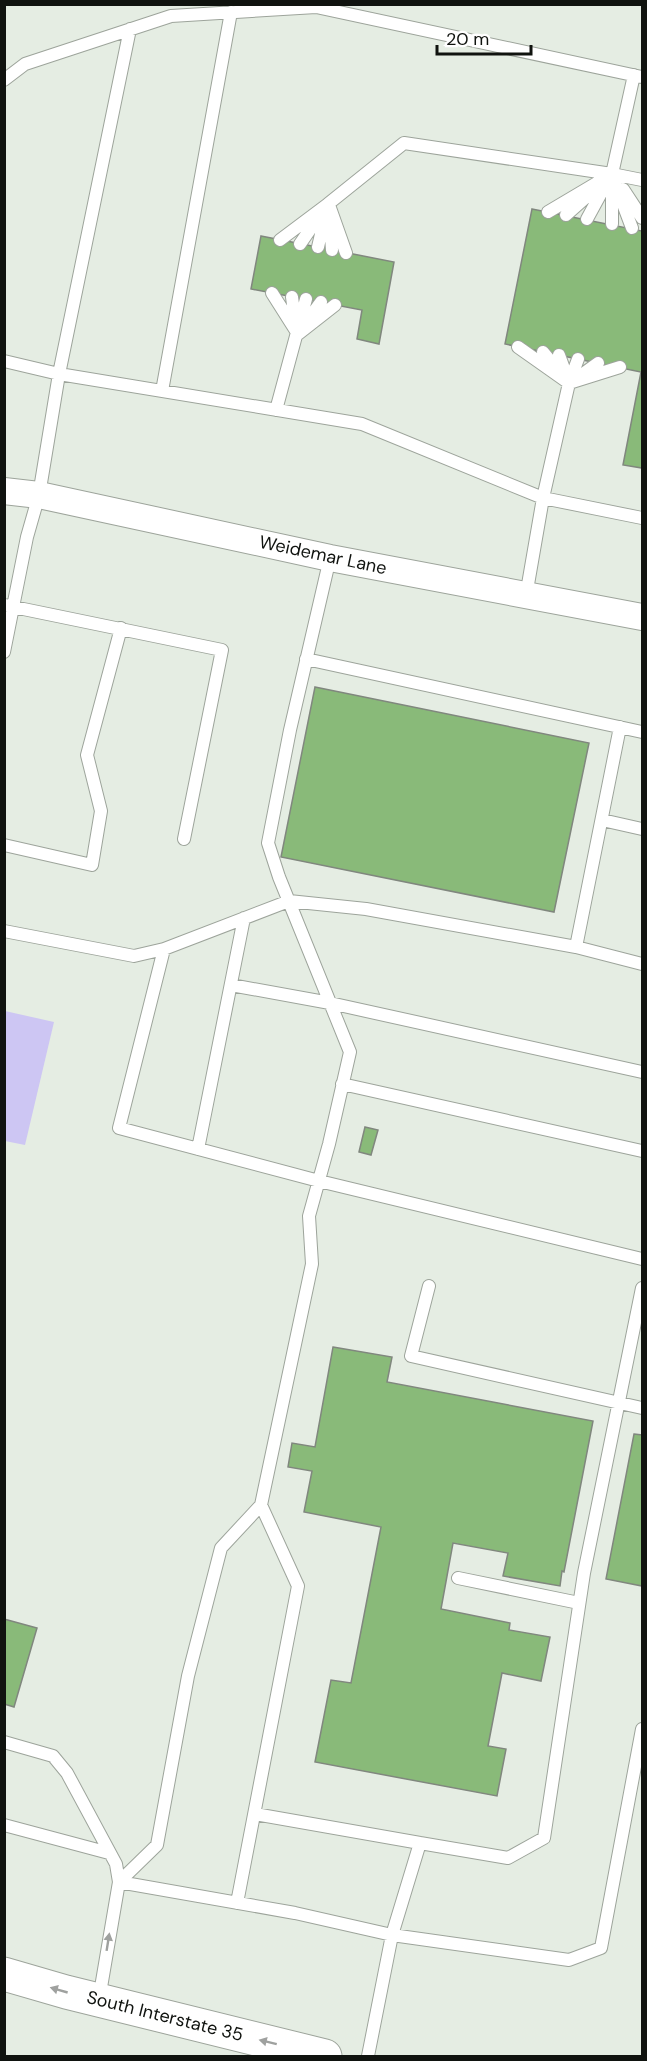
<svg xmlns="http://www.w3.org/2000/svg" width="647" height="2061" font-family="'DM Sans',sans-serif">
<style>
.water{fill:#cdc6f3}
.building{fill:#89ba79;stroke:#80877e;stroke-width:1.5}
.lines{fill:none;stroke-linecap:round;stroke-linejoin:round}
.service-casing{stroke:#9da49b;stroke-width:14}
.minor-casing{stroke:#9da49b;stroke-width:28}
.secondary-casing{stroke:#9da49b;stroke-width:35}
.service{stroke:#fff;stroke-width:12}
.minor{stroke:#fff;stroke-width:26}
.secondary{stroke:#fff;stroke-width:33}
.oneway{fill:#9fa19f}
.labels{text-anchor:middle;stroke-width:4.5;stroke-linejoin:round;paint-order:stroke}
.street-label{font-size:18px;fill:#10130f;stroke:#fff}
</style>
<rect width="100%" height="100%" fill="#e5ede3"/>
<path class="water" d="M5 1011 54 1022 25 1145 5 1141Z"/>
<path class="building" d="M532 209 642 231V468L623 465 641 372 505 344Z
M261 236 394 262 379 344 357 339 362 310 251 289Z
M315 687 589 743 554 912 281 857Z
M365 1127 378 1130 371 1155 359 1152Z
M333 1347 392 1357 387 1382 593 1421 564 1572 562 1571 560 1586 503 1576 508 1553 453 1543 441 1609 510 1623 509 1630 550 1637 541 1681 502 1673 488 1746 506 1749 497 1796 315 1762 331 1680 351 1683 381 1527 304 1512 312 1471 288 1467 292 1443 315 1447Z
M634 1434 642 1435V1586L606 1579Z
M4 1619 37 1628 14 1707 4 1704Z"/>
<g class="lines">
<g class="service-casing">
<path id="service" d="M130 29 59 374 362 424 543 498 526 596
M4 80 25 64 171 16 316 7 642 77
M615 183 632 228
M623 189 642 218
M329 205 346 253
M548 212 612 174
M566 215 593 191
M587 219 611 175
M330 221 332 250
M612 224V174L634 75
M280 240 328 204
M300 244 320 215
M318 247 328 204 404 143 612 174 642 180
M272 293 298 334
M292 297 296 327
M307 321 321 302
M298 334 335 305
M518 347 569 383
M543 352 557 369
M559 355 566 374
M578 359 569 383 543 498 642 518
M4 361 59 374 39 495 27 537 4 652
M580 376 598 363
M569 383 620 367
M162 391 231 12
M276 410 306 299
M4 605 222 650 184 839
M306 659 642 732
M620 727 576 947 642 964
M602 820 642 829
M4 845 92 865 101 811 87 755 121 628
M4 931 134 956 164 949
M576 947 366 909 289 901 164 949 119 1128 319 1181 642 1259
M231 985 330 1003 642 1072
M342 1084 642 1151
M198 1149 244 918
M429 1286 411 1356 642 1408
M458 1578 579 1603
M4 1742 53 1756 67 1773 116 1864 119 1882 99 1999
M255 1814 420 1843
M4 1825 109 1853
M119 1882 157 1845 188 1676 221 1548 261 1505 312 1264 309 1216 329 1144 350 1052 279 877 268 843 290 730 330 558
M119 1882 295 1913 392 1935 569 1960 601 1948 642 1729
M237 1903 298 1586 261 1505
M368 2056 392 1935 420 1843 508 1858 544 1838 584 1573 642 1288"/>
</g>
<g class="minor-casing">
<path id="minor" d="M4 491 39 495 330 558 642 617"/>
</g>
<g class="secondary-casing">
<path id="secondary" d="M4 1974 66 1992 325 2056"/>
</g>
<use href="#service" class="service"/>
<use href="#minor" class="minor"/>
<use href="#secondary" class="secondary"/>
</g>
<defs><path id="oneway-solid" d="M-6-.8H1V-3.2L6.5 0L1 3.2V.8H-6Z" transform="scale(1.5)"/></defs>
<g class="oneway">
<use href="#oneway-solid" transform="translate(108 1942) rotate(-81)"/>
<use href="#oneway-solid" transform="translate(59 1990) rotate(-164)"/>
<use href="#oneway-solid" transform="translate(268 2042) rotate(-166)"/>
</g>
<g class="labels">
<g class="street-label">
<text transform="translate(323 555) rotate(12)" y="6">Weidemar Lane</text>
<text transform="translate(165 2016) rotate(14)" y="6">South Interstate 35</text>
</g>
</g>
<rect width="647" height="2061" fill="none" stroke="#10130f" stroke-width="12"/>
<path d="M437 45v9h94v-9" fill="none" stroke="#10130f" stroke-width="3"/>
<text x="446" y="45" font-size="18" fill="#10130f" stroke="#ffffff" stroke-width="4.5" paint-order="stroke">20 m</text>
</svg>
